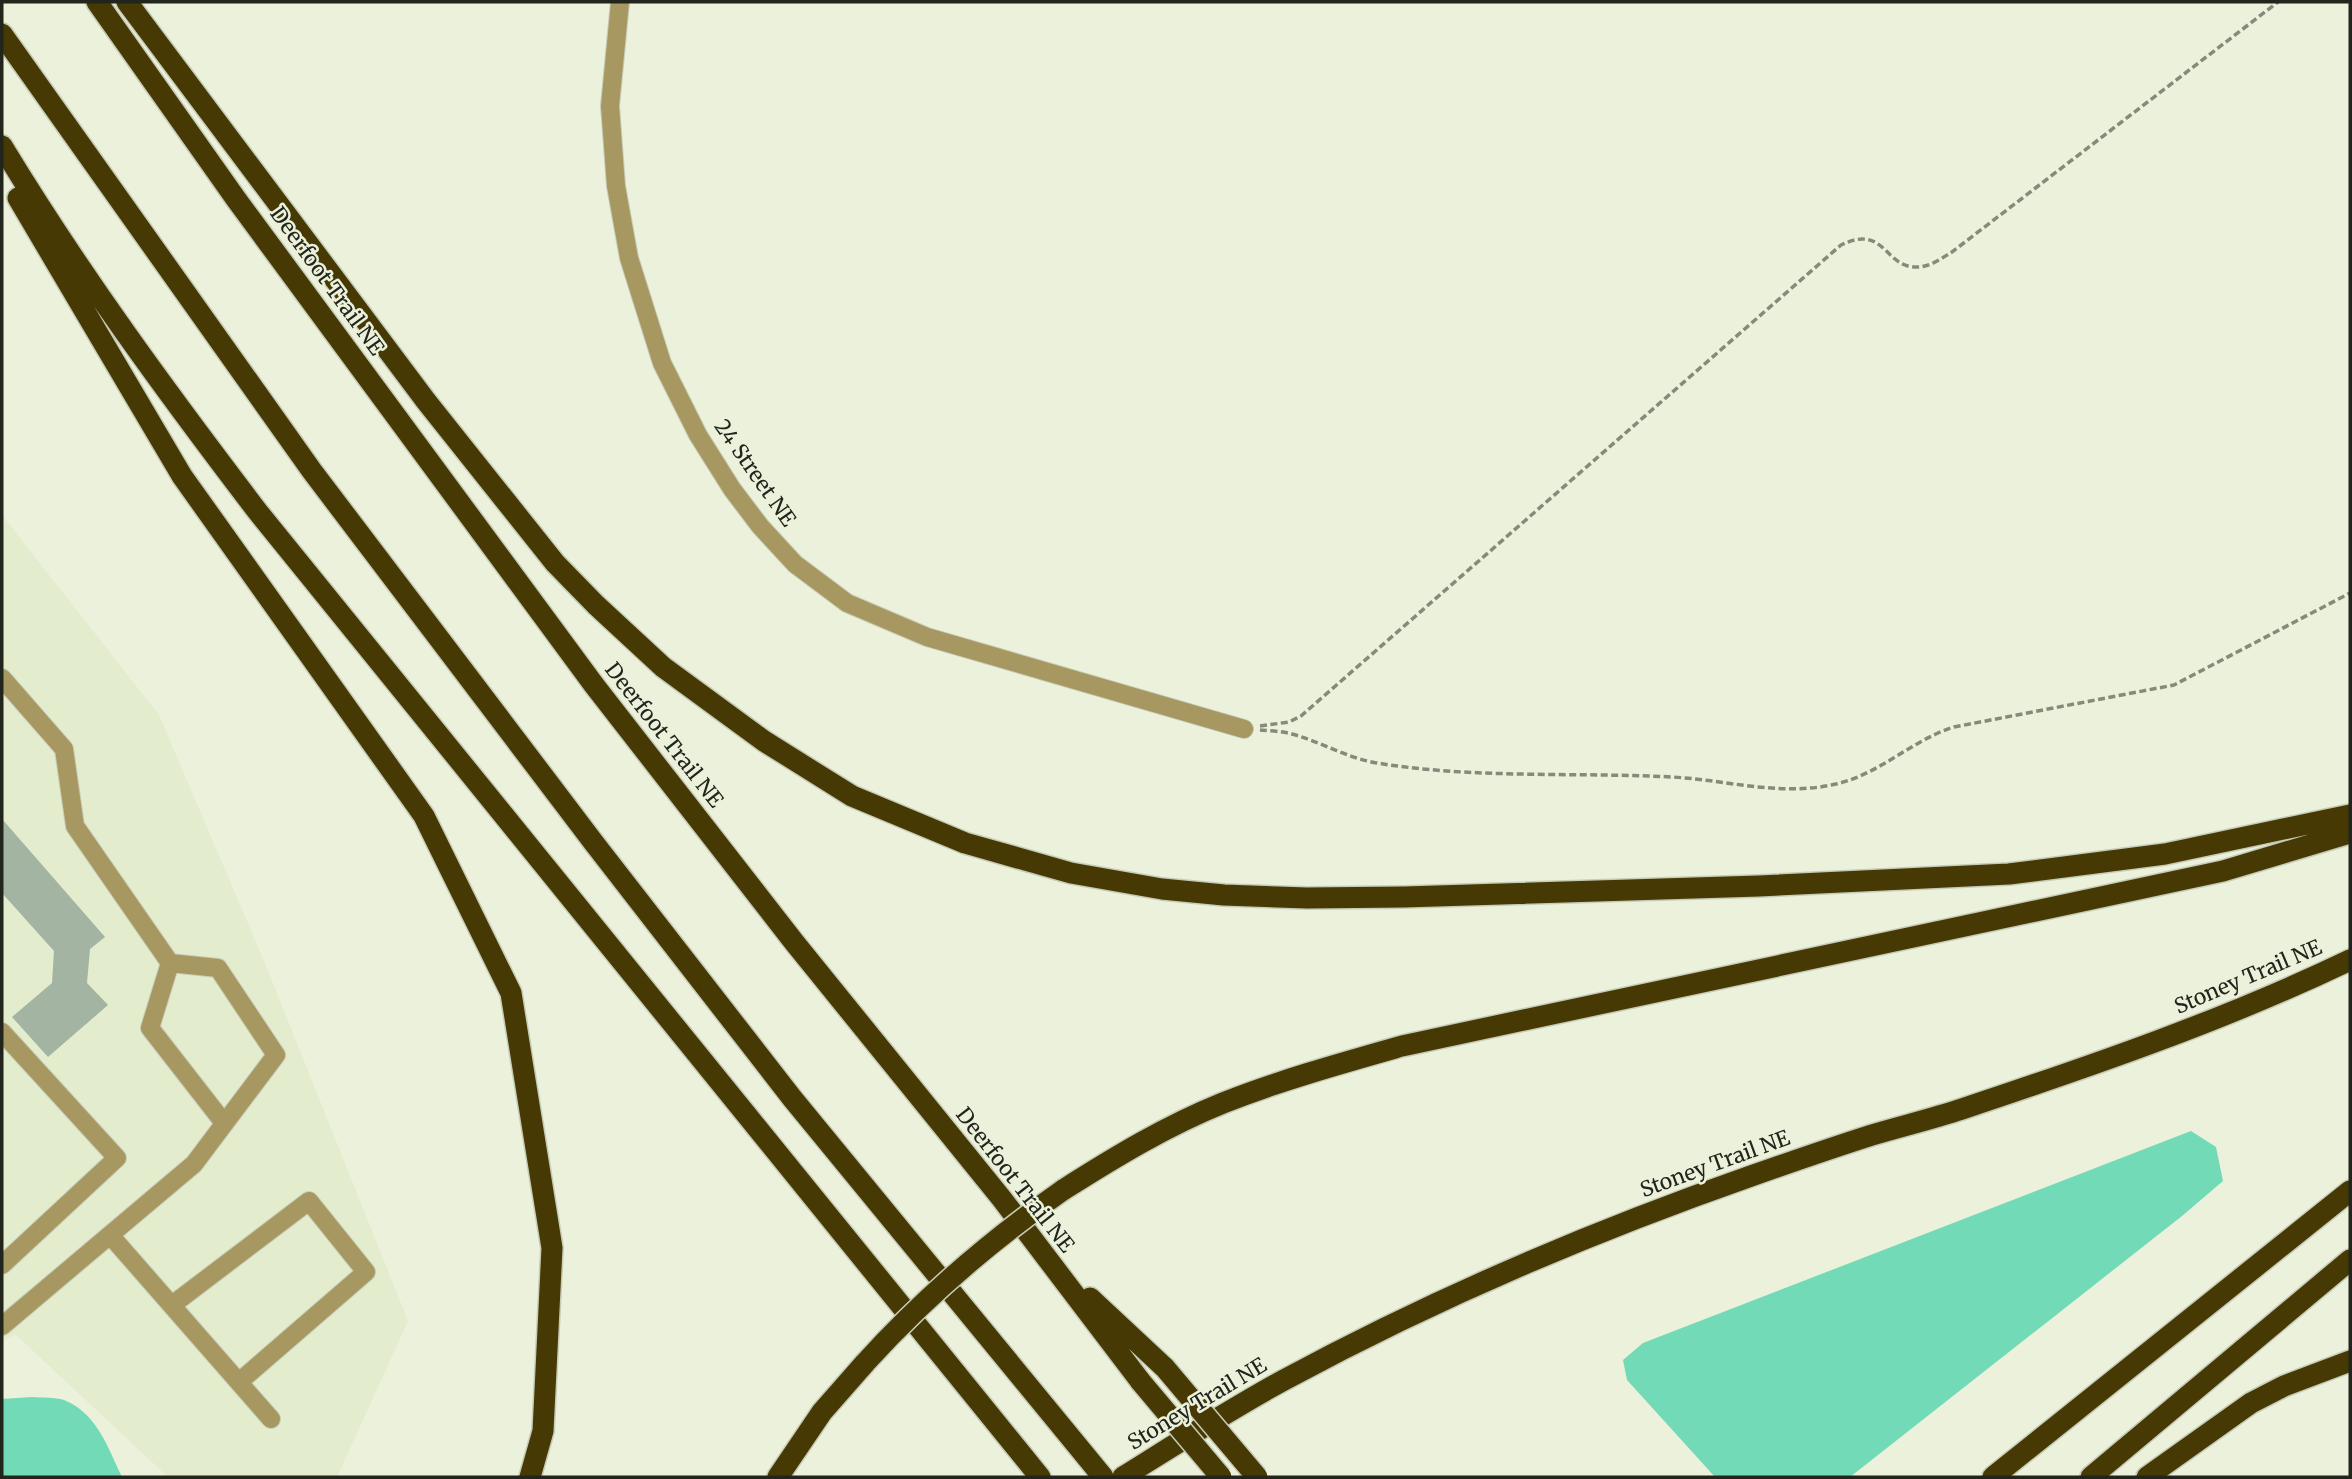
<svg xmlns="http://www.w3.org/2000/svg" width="2352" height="1479" font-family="Merriweather,serif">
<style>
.built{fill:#e3eccc}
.water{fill:#72dab6}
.building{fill:#a3b4a2}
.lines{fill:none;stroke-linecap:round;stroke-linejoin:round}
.minor-casing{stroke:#c7ccb8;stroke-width:20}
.highway-casing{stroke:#c7ccb8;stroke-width:24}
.path{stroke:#858a7a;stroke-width:3.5;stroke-dasharray:7 3.5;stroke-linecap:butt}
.minor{stroke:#a79760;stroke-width:18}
.highway{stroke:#463904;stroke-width:21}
.highway-bridge-casing{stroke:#c7ccb8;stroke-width:24;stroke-linecap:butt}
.highway-bridge{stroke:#463904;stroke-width:21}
.labels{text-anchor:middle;stroke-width:5;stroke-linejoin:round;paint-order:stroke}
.street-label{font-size:21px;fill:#22251c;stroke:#ebf1da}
</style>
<rect width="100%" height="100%" fill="#ebf1da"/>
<path class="built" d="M2 515 159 715 264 961 408 1321 337 1477H168L15 1334 2 1342Z"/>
<path class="water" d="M2191 1131 2216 1147 2223 1181 2182 1216 1850 1477H1715L1627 1380 1623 1360 1643 1343Z
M32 1397C42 1398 55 1397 64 1400 97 1413 108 1448 122 1477H2V1399Z"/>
<path class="building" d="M2 819 105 937 90 949 87 983 108 1005 48 1057 12 1017 52 983 54 951 2 893Z"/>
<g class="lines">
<g class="minor-casing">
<path id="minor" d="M620 2 610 106 616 186 629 258 662 363 698 435 732 489 760 526 795 564 847 603 927 637 1244 729
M2 678 64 749 75 826 170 963 150 1028 224 1123
M2 1032 117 1158 2 1265
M110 1235 271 1419
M172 1305 309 1201 366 1272 239 1382
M2 1326 194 1164 276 1055 218 968 170 963"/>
</g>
<g class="highway-casing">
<path id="highway" d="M97 2 236 199 594 685 794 942 1002 1199 1141 1382
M127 2 426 401 555 563 596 605 663 667 764 741 852 796 965 843 1071 873 1162 889 1224 895 1307 898 1404 897 1759 886 2009 874 2165 854 2350 815
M2 34 312 471 594 843 792 1098 1103 1477
M2 146C79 273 168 394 258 512L1040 1477
M18 198 182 476 424 816 511 993 552 1248 543 1431 530 1477
M1063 1190C1115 1157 1166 1126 1223 1103 1281 1080 1342 1063 1402 1046L2223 871 2350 833
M1090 1298 1165 1368
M778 1477 822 1412 865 1363
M1123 1477C1176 1444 1229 1410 1284 1380 1434 1299 1591 1232 1751 1176 1791 1162 1831 1148 1872 1135 1902 1126 1932 1119 1962 1109 2094 1065 2225 1020 2350 960
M1993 1477 2350 1191
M2091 1477 2350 1260
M2147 1477 2251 1403 2284 1386 2350 1361"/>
</g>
<path class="path" d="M1260 726 1289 722 1301 716 1841 245C1886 223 1884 269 1918 267 1930 267 1942 258 1952 252L2278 2
M1260 730C1270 731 1282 731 1292 734 1321 742 1347 758 1377 763 1475 779 1574 772 1672 777 1727 780 1781 797 1836 784 1880 774 1912 740 1954 727L2174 685 2350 593"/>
<use href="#minor" class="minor"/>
<use href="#highway" class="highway"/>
<g class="highway-bridge-casing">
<path id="highway-bridge" d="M865 1363C925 1297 990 1241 1063 1190
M1165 1368 1257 1477
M1141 1382 1221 1477"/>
</g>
<use href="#highway-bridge" class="highway-bridge"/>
</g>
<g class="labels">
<g class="street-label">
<text transform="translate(327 281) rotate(54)" y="7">Deerfoot Trail NE</text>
<text transform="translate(755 473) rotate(55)" y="7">24 Street NE</text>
<text transform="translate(664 735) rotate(52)" y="7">Deerfoot Trail NE</text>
<text transform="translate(2248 977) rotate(-23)" y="7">Stoney Trail NE</text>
<text transform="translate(1715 1164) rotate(-20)" y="7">Stoney Trail NE</text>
<text transform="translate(1015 1180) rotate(52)" y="7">Deerfoot Trail NE</text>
<text transform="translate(1197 1404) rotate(-31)" y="7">Stoney Trail NE</text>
</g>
</g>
<rect width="2352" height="1479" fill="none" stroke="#22251c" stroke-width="7"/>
</svg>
